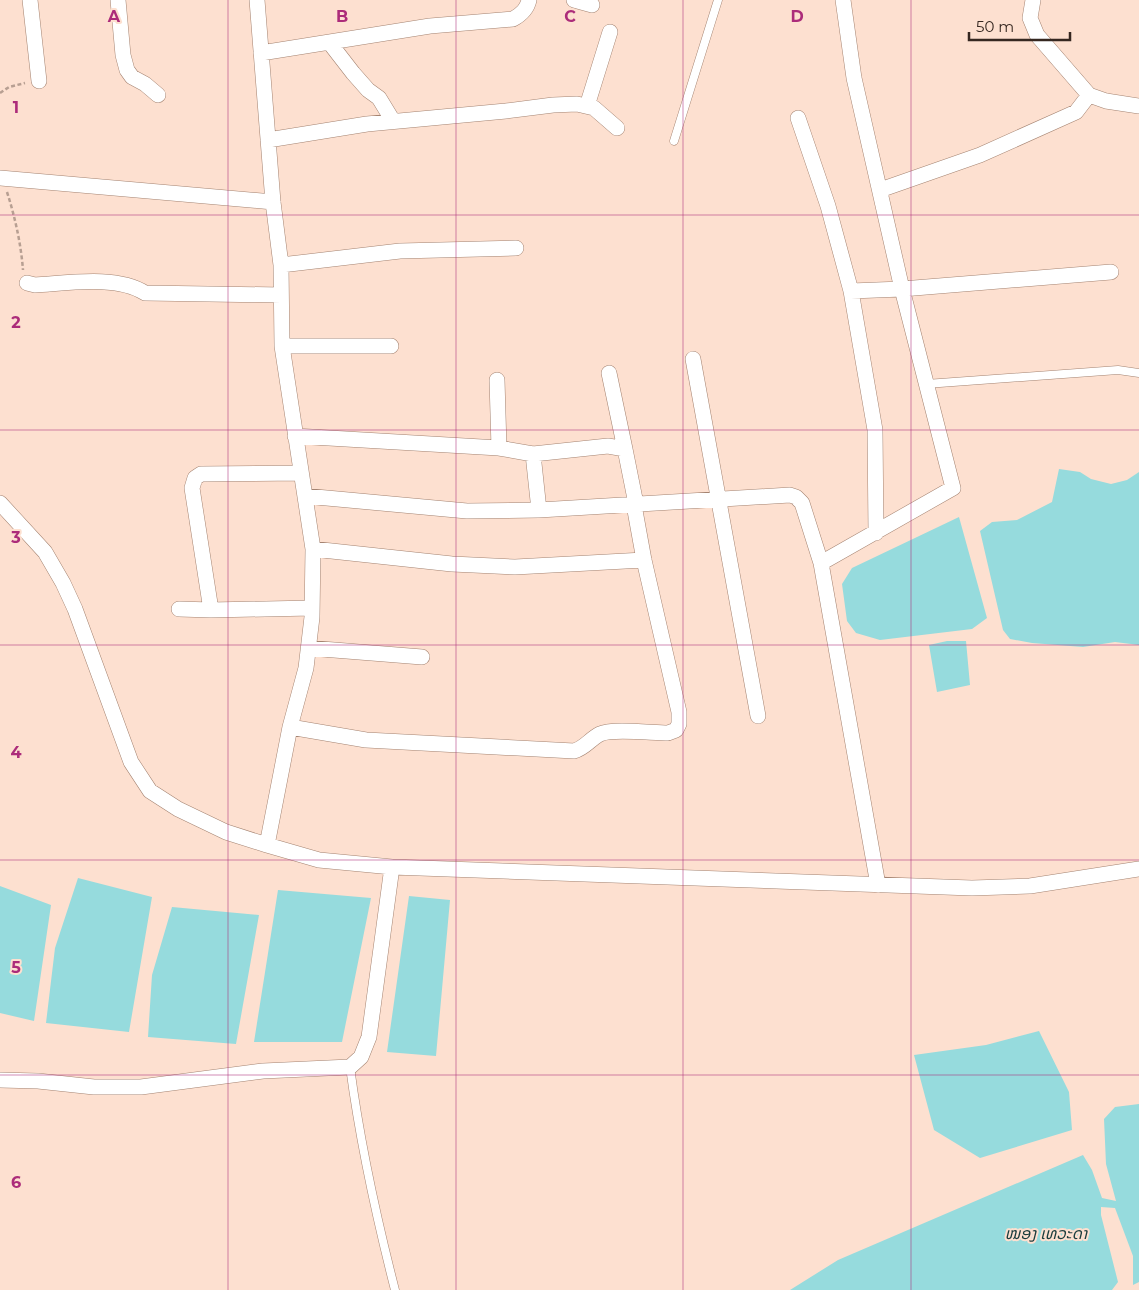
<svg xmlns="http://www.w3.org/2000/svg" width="1139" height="1290" font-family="Montserrat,'Noto Sans Lao',sans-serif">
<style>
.water{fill:#96dbdd}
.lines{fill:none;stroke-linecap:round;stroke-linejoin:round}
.lane-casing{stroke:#a48371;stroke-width:9}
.street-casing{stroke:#a48371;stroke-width:16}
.path{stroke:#b79f92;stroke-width:2.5;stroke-dasharray:4 2.5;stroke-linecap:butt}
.lane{stroke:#fff;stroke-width:8}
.street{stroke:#fff;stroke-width:15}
.grid{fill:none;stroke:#ac2c7a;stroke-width:1;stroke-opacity:0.55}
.labels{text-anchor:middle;stroke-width:4;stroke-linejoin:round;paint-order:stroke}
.water-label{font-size:16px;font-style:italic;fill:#1a3c3d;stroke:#fde0d0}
.grid-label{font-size:16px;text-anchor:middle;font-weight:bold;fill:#ac2c7a;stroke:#fde0d0;stroke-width:4;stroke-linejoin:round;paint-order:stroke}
</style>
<rect width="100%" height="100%" fill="#fde0d0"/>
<path class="water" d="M1059 469 1080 472 1091 479 1111 484 1127 480 1139 472V645L1115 642 1083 647 1032 643 1010 639 1003 630 980 531 992 522 1017 520 1052 502Z
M959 517 987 618 972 629 880 640 856 633 847 621 842 584 852 568Z
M947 641H966L970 685 937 692 929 645Z
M78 878 152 897 129 1032 46 1023 55 948Z
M0 886 51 905 34 1021 0 1013Z
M278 890 371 898 342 1042H254Z
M409 896 450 900 436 1056 387 1052Z
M172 907 259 915 236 1044 148 1037 152 975Z
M1039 1031 1069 1092 1072 1130 980 1158 934 1130 914 1055 986 1045Z
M1139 1104V1282L1133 1285V1256L1115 1208 1101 1207V1215L1118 1282 1112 1290H790L838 1260 1083 1155 1092 1170 1102 1198 1116 1201 1106 1164 1104 1119 1115 1107Z"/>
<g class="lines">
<g class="lane-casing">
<path id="lane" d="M674 141 718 0
M926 384 1118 370 1139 373
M350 1067C360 1142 376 1216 395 1290"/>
</g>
<g class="street-casing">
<path id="street" d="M30 0 39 81
M118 0 123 55 127 70 132 77 145 84 158 95
M257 0 273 202 281 265 282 346 313 549 312 617 306 668 290 727 267 845
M574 0 592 5
M1033 0 1030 18 1037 35 1089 95 1106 101 1139 106
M329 42 353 73 368 90 379 98 393 121
M261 53 430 26 513 19C522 14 527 9 529 0
M587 106 610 32
M798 118 828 206 851 291 875 430 876 533
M268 140 367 124 506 111 553 105 577 104 594 108 617 128
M0 178 273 202
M880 190 980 155 1076 112 1089 95
M281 265 400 251 516 248
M27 283 35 285C68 283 117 275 145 293L281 295
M851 291 902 289 1111 272
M282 346H391
M693 359 758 716
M609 373 625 449
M497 380 499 448
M295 436 499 448 533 454 608 446 625 449 636 504
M533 454 539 510
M305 496 467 511 539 510 790 495 796 497 802 503 821 563 878 885
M0 503 45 552 63 583 75 609 131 762 150 791 178 809 226 832 267 845 319 860 392 867 972 888 1030 886 1139 869
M313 549 452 564 515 567 644 560
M821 563 953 488 902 289 854 78 843 0
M179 609 211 610 312 608
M211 610 192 488 195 478 201 474 301 473
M309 648 422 657
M290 727 366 740 574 751C585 748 590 739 600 734 612 728 652 733 668 733L676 730 679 724V712L644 560 634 505
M0 1080 38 1081 94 1087H141L263 1071 350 1067 361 1057 369 1037 392 867"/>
</g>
<path class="path" d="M0 93 9 87 25 83
M7 192C15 217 21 244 23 270"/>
<use href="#lane" class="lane"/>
<use href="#street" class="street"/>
</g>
<path class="grid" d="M228 0V1290M456 0V1290M683 0V1290M911 0V1290M0 215H1139M0 430H1139M0 645H1139M0 860H1139M0 1075H1139"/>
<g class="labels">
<g class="water-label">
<text x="1046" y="1239">ໜອງ ເທວະດາ</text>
</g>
</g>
<g class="grid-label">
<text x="114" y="22">A</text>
<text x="342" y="22">B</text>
<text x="570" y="22">C</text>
<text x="797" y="22">D</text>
<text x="16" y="113">1</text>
<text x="16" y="328">2</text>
<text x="16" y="543">3</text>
<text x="16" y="758">4</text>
<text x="16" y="973">5</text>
<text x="16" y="1188">6</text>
</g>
<path d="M969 32v8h101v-8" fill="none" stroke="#352720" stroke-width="2.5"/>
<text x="976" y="32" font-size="15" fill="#352720" stroke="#fde0d0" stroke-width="4" paint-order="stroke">50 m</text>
</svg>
